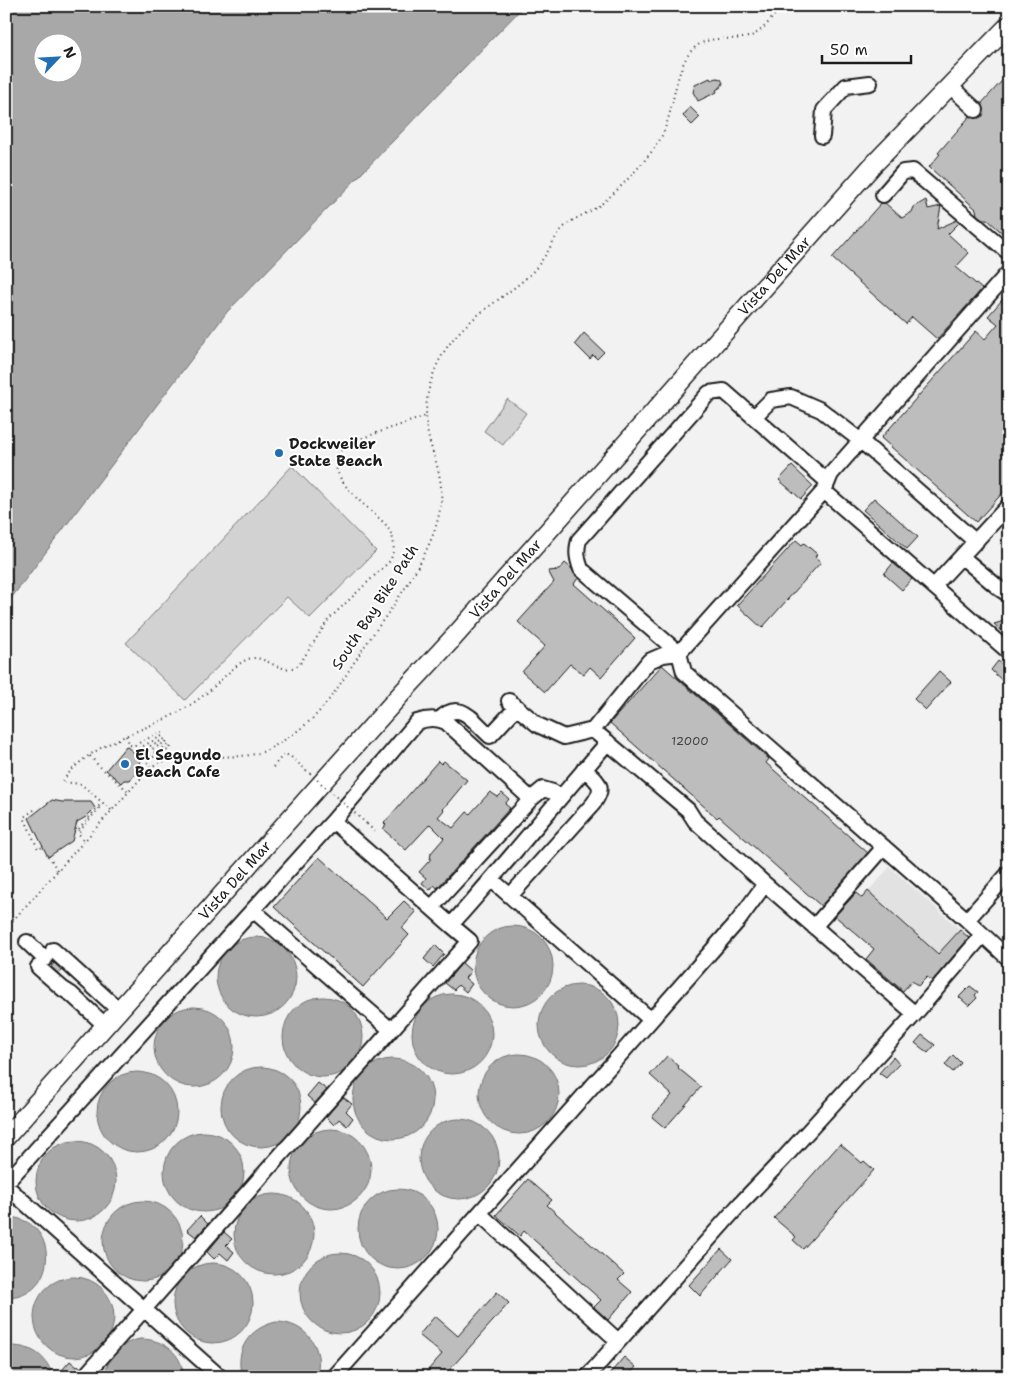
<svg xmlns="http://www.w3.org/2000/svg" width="1015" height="1383" font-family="'Shantell Sans',sans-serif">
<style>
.built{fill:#e2e2e2}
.green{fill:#d2d2d2;stroke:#777}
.water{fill:#a8a8a8;stroke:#707070;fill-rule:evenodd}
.building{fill:#bdbdbd;stroke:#1c1c1c}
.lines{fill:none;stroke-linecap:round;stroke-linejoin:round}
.minor-casing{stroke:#1c1c1c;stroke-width:18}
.major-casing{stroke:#1c1c1c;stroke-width:21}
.path{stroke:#1c1c1c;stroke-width:2;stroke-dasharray:1 4;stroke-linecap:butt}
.minor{stroke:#fff;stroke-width:14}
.major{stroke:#fff;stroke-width:18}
.path-bridge{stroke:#1c1c1c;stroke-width:2;stroke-dasharray:1 4;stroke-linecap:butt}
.poi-dot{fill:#1f6fb2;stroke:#fff;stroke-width:2}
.labels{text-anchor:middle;stroke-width:4;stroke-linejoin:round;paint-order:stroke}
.number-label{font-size:12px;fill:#444}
.street-label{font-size:15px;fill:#1c1c1c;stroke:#fff}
.poi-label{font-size:15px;font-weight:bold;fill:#1c1c1c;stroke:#fff;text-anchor:start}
</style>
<rect width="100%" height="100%" fill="#f2f2f2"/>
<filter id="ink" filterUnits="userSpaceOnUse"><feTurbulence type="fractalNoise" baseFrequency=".02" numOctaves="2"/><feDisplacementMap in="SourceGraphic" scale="10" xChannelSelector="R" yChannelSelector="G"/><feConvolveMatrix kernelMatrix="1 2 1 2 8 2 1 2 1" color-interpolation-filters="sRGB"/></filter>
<g filter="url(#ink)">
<path class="built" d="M890 867 972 940 933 983 927 977 918 986 912 981 903 991 866 959 874 949 834 916 855 892 862 898Z"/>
<path class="green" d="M507 399 526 413 503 445 484 431Z
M292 466 376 551 310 618 287 597 185 700 126 643Z"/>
<path class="water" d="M6 6H524L227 312 6 605ZM42 42H72V72H42Z
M473 966a40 40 0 1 1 80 0a40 40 0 1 1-80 0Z
M216 977a40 40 0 1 1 80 0a40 40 0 1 1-80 0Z
M539 1025a40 40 0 1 1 80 0a40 40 0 1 1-80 0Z
M412 1034a40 40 0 1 1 80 0a40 40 0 1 1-80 0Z
M283 1037a40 40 0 1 1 80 0a40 40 0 1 1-80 0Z
M154 1047a40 40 0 1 1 80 0a40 40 0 1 1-80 0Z
M479 1094a40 40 0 1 1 80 0a40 40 0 1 1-80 0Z
M353 1099a40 40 0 1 1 80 0a40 40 0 1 1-80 0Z
M221 1107a40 40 0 1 1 80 0a40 40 0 1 1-80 0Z
M97 1112a40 40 0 1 1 80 0a40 40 0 1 1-80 0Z
M419 1159a40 40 0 1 1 80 0a40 40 0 1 1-80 0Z
M291 1169a40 40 0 1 1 80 0a40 40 0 1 1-80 0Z
M164 1172a40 40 0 1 1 80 0a40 40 0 1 1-80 0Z
M36 1181a40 40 0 1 1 80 0a40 40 0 1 1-80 0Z
M358 1229a40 40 0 1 1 80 0a40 40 0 1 1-80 0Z
M234 1234a40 40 0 1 1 80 0a40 40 0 1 1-80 0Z
M103 1241a40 40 0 1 1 80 0a40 40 0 1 1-80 0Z
M6 1217C60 1217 60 1297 6 1297Z
M300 1293a40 40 0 1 1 80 0a40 40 0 1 1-80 0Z
M173 1303a40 40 0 1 1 80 0a40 40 0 1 1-80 0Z
M34 1317a40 40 0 1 1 80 0a40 40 0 1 1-80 0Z
M276 1322C305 1322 326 1348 316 1377H242C234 1350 249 1328 276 1322Z
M140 1339C164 1339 182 1353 184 1377H105C107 1356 120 1343 140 1339Z
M11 1346C32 1346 47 1356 53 1377H6V1347Z"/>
<path class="building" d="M1009 73V239L987 219H983L977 215 976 209 929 167 940 154 938 153 970 116 978 118 983 116 984 108 982 103Z
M710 78 711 80 717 78 721 79 723 83 721 87 716 90 717 92 698 101 693 92 695 85Z
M690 107 700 117 692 125 683 116Z
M926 200 928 209 941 206 937 229 957 220 960 222 948 234 969 253 956 267 982 289 937 339 912 317 906 324 832 258 881 203H885L902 218 912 212 914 207Z
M1009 292V486L976 522 881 438 976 331 985 339 998 324 988 316Z
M584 333 604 352 597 359 593 355 590 359 575 344Z
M792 466 813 486 801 499 779 480Z
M874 498 918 537 907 549 863 510Z
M796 540 802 545 804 543 817 554 815 557 821 562 762 628 737 605Z
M565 563 571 568 578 578 574 584 635 638 601 677 590 667 584 674 570 664 545 692 522 672 545 646 518 622 554 582 548 571 559 570Z
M893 563 912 579 902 590 884 574Z
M1009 613V637L994 624 1001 622Z
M998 661 1009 670V687L991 670Z
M662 665 769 759 766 763 868 853 821 906 719 816 717 818 610 723Z
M939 671 951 682 926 710 914 699Z
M126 746 142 759 139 763 141 765 140 768 134 775 130 780H124L121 783 106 770Z
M438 761 441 764 444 761 467 780 443 809 444 810 438 817 453 828 467 812 470 814 490 792 498 797 502 793 509 799 505 804 510 808 437 888 434 885 430 890 422 883 426 878 419 872 430 860 431 853 444 838 430 824 406 850 383 829 386 825 384 823Z
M52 800 62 802H91L95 808 86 817 77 822 72 841 48 857 29 818Z
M319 857 387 918 404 901 416 912 402 928 409 935 363 987 274 907Z
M868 891 938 954 960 930 969 938 932 981 927 977 918 986 912 981 903 991 866 959 874 949 835 916 856 893 862 898Z
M435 945 444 954 433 967 424 959Z
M54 963 62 970 59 974 51 967Z
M462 963 471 971 465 978 472 984 466 992 458 985 454 990 445 983Z
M970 986 978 992 975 995 977 998 969 1006 959 997Z
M922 1035 935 1045 928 1053 915 1043Z
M953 1055 961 1063 953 1072 945 1065Z
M667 1056 679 1067 678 1068 701 1087 665 1128 652 1117 672 1095 650 1075Z
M893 1057 899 1064 886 1078 879 1073Z
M318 1083 327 1090 315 1103 307 1096Z
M343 1097 352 1104 346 1111 353 1118 347 1126 339 1119 334 1125 326 1117Z
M840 1144 862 1163 864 1161 874 1170 803 1249 793 1240 796 1237 774 1218Z
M528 1179 552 1200 547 1205 624 1274 618 1280 632 1292 608 1320 594 1307 601 1300 524 1231 520 1236 496 1215Z
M200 1216 208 1224 196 1237 187 1230Z
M224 1232 232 1239 226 1245 234 1252 228 1260 220 1253 214 1259 207 1252Z
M721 1249 732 1259 700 1296 689 1285Z
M497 1292 509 1303 469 1348 443 1377H422L442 1354 419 1335 435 1316 458 1336Z
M624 1357 636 1367 627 1377H607Z
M70 1361 77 1367 78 1365 81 1368 75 1377H56Z"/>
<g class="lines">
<g class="minor-casing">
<path id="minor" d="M950 86 976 110
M822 136 824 110 846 86 870 83
M883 195 903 172 913 171 1009 253
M754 417 771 400 791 397 821 410 861 441 976 542
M828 482 724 391 709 393 579 540C576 551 577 558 581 569L679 653 684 672 967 920 1009 959
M824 491 1009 652
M962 557 1000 589 1009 595
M934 586 1009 505
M509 701 538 725 564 737 593 730 649 661 663 655 679 653 824 491 831 474 1009 272
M439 720C460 698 473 721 490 736L517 707
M593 730 688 810 695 821 765 884 915 1014
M333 821 451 925C505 865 555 803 608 742
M492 880 651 1020
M510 896 593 804C606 786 599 783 584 769
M432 907 531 799
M253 910 391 1030
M967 920 1009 873
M814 927 884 847
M27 942 45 959
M53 950 120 1011
M38 967 63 989 71 994 106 1026
M6 1183 333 821 417 722C428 718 436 718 446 722L531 799 543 789 553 792 560 797
M6 1186 220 1377
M480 1214 618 1341
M84 1377 470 941 451 925
M334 1377 651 1020 738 921 765 884
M587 1377 741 1203 784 1158 915 1014 982 936"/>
</g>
<g class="major-casing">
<g id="major">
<path id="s1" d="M6 1137 401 694 454 637 872 166 1009 25"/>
</g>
</g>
<path class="path" d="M126 736 130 745 133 746 161 732 163 733 162 736 134 751 136 753 165 739 167 740 166 742 141 755 143 758 169 745 171 746 170 749 147 760 150 769
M90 756 98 765 128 791
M273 767 284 754 290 756 306 770
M34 810 24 817 38 849 43 847
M111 810 81 784 62 782C88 744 137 734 175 714 185 709 195 702 204 695 218 685 233 665 248 659 266 653 279 677 299 665L329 619 390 561C396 547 395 538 386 525 367 505 309 468 351 442L426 416
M367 824 377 834
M76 829 77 831 100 805V807L78 833 84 840
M49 856 57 870
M6 928 151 767C180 749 227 762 259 753 274 749 303 728 314 717 333 698 347 673 362 650 390 609 436 553 441 502 443 481 436 462 430 443 421 411 428 376 446 349 464 321 494 304 519 284 528 277 536 269 542 260 550 250 554 237 563 228 574 217 588 214 600 205 616 193 649 158 659 141 675 115 673 69 693 49 712 32 731 43 751 36 764 31 773 16 782 6"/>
<use href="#minor" class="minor"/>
<use href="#major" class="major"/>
<path class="path-bridge" d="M306 770 367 824"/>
</g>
</g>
<g class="poi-dot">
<circle cx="279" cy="453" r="5"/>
<circle cx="125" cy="764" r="5"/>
</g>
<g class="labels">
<g class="number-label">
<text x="690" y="745">12000</text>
</g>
<g class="street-label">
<text dy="5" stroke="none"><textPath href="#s1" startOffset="1154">Vista Del Mar</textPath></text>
<text dy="5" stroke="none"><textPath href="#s1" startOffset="749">Vista Del Mar</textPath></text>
<text transform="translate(375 607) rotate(-57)" y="5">South Bay Bike Path</text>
<text dy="5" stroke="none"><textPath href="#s1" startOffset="344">Vista Del Mar</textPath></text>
</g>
<g class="poi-label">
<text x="289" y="449">Dockweiler<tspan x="289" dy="17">State Beach</tspan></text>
<text x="135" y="760">El Segundo<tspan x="135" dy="17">Beach Cafe</tspan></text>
</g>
</g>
<rect width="1015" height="1383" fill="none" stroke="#fff" stroke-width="25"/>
<rect x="12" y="12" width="990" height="1358" fill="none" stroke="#1c1c1c" stroke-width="2" filter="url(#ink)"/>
<g transform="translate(58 58) rotate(65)"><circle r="24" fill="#ffffff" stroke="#a4a4a4"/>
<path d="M0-4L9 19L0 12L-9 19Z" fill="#1f6fb2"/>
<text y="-8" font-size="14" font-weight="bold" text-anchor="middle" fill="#1c1c1c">N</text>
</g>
<path d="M822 55v8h89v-8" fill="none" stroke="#1c1c1c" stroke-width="2.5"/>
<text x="830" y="55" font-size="15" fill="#1c1c1c" stroke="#ffffff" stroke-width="4" paint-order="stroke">50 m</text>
</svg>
